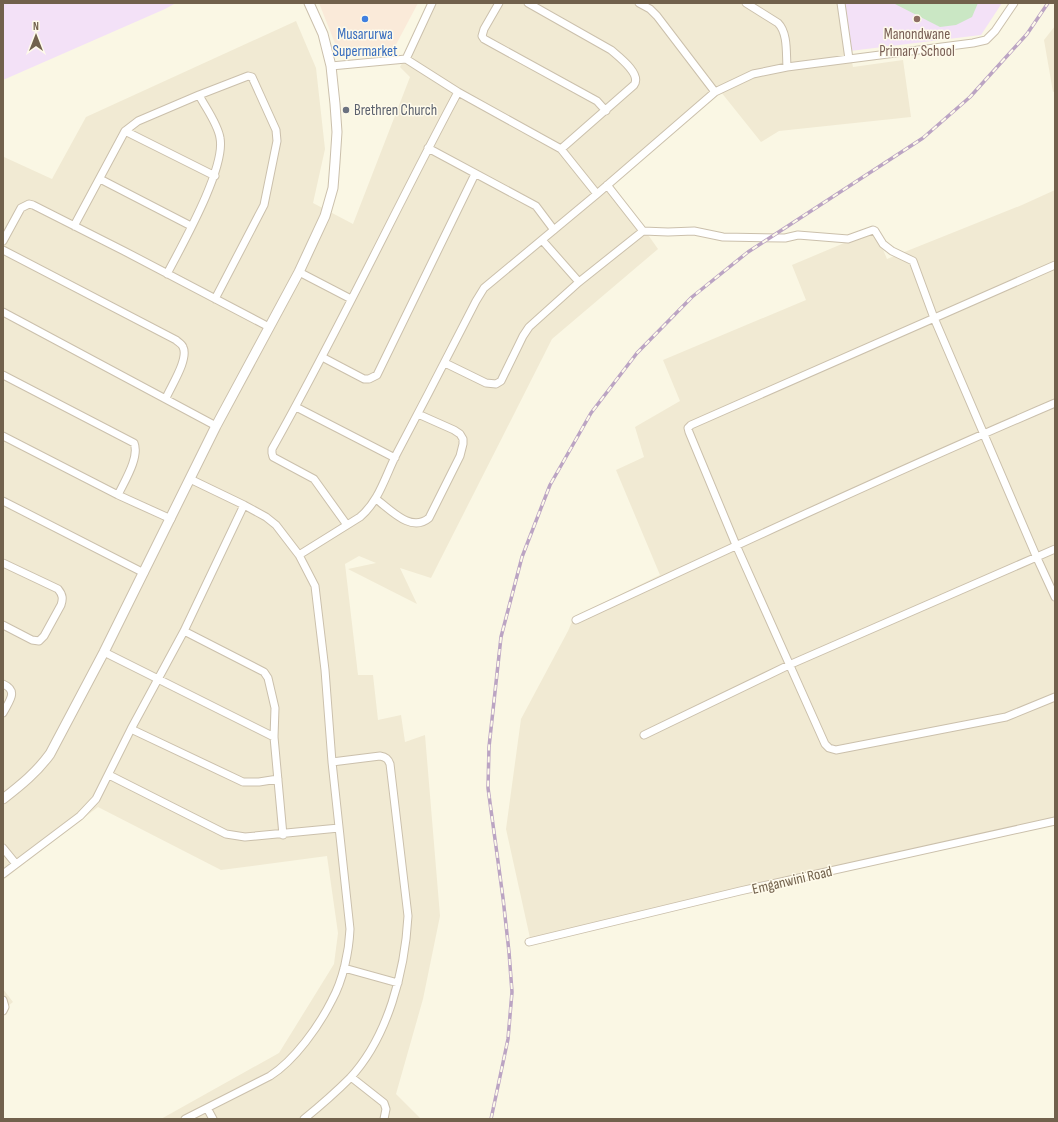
<svg xmlns="http://www.w3.org/2000/svg" width="1058" height="1122" font-family="'Sofia Sans Condensed',sans-serif">
<style>
.residential{fill:#f1ead3}
.commercial{fill:#faead9}
.education{fill:#f3e1f7}
.green{fill:#cae7c4}
.lines{fill:none;stroke-linecap:round;stroke-linejoin:round}
.minor-casing{stroke:#cbc0ac;stroke-width:9}
.tertiary-casing{stroke:#cbc0ac;stroke-width:11}
.minor{stroke:#fff;stroke-width:7}
.tertiary{stroke:#fff;stroke-width:9}
.rail-casing{stroke:#bba4c3;stroke-width:3.5}
.rail{stroke:#fefaea;stroke-width:2;stroke-dasharray:6;stroke-linecap:butt}
.shop-dot{fill:#3f7fe0;stroke:#fefaea;stroke-width:1.5}
.education-dot{fill:#8d6e63;stroke:#fefaea;stroke-width:1.5}
.worship-dot{fill:#6b7280;stroke:#fefaea;stroke-width:1.5}
.labels{text-anchor:middle;stroke-width:3;stroke-linejoin:round;paint-order:stroke}
.shop-label{font-size:15px;fill:#366cbe;stroke:#fefaea}
.education-label{font-size:15px;fill:#785e54;stroke:#fefaea}
.worship-label{font-size:15px;fill:#5b616d;stroke:#fefaea;text-anchor:start}
.street-label{font-size:15px;fill:#71614c;stroke:#fefaea}
</style>
<rect width="100%" height="100%" fill="#faf7e4"/>
<path class="residential" d="M434 3H840L853 67 903 60 911 117 779 131 761 142 721 92 613 185 658 249 552 339 431 578 400 568 417 604 348 569 376 563 359 556 345 564 358 675H373L378 720 401 715 405 742 425 735 440 916 423 999 396 1094 421 1119H161L279 1053 334 964 338 933 327 856 221 870 98 807 3 880V160L4 157 52 179 86 117 296 21 316 68 325 149 313 203 353 224 410 77 400 67Z
M1055 26V91L1053 92 1044 40Z
M1055 190V819L530 938 506 829 521 719 568 631 574 617 660 575 616 470 644 457 635 427 680 401 663 360 806 300 792 265 875 230 887 259 1022 205Z
M3 989 13 1002 3 1010Z"/>
<path class="commercial" d="M319 3H418L391 54 340 56Z"/>
<path class="education" d="M3 3H176L165 9 3 80Z
M840 3H1002L981 35 850 51Z"/>
<path class="green" d="M893 3H978L972 17 956 25 940 27Z"/>
<g class="lines">
<g class="minor-casing">
<path id="minor" d="M499 3 484 29 482 36 484 39 597 101 606 111
M528 3 611 50C619 57 642 74 634 85L561 149
M639 3 650 9 657 16 715 92
M746 3 778 23C788 33 786 53 787 67
M841 3 849 59
M406 59 432 3
M331 66 406 59 458 92 561 149 597 194
M125 131 215 176
M428 148 536 206 554 230
M100 179 191 226
M74 226 125 131 138 121 199 95 248 76 252 77 276 130 277 141 264 205 215 299
M643 231 668 232 694 231 723 237 785 238 798 235 848 239 873 230 875 231 883 244 892 251 913 261 934 318 1037 558 1055 597
M542 240 579 282
M3 241 21 208 29 204 33 205 124 251 269 327
M3 250 176 340C178 342 182 344 183 347 189 359 171 386 166 398
M1055 265 691 425 688 428 689 432 736 545 825 744 829 748 836 750 1006 717 1055 697
M299 272 351 299
M167 274C182 245 226 168 220 138 218 124 205 107 199 95
M3 312 216 426
M322 357 364 379H369L377 375 475 174
M445 363 486 383 496 384 501 381 523 336 529 327 579 282 643 231 607 185
M3 375 134 443C140 457 124 482 118 495
M296 407 395 458
M3 436 118 495 171 519
M376 499C391 510 411 533 429 518L460 456 463 444V439L460 434 454 430 418 414
M3 501 144 573
M347 525 314 479 273 457 272 453V449C338 332 395 210 458 92
M299 555 360 517C379 501 385 477 396 455 423 404 450 352 476 301L484 288 597 194 715 92 753 74 787 67 973 43 986 40 995 31 1014 3
M3 563 58 589C63 595 63 599 61 605L44 636 39 641 32 640 3 625
M576 620C735 546 894 472 1055 403
M184 631 264 672 268 678 275 708 274 737 283 835
M104 652 274 737
M3 684C19 691 9 701 3 713
M131 729 243 782H259L278 779
M644 735 789 665 1055 549
M109 775 226 834 245 837 339 828
M3 848 16 864
M3 874 80 816 96 799 131 729 184 631 244 505
M529 942 740 891 1055 821
M344 968 398 983
M3 1000 5 1007 3 1011
M351 1077 384 1103 386 1109 384 1119
M207 1108 213 1119
M185 1119 270 1076C295 1060 319 1026 332 1000 343 980 349 952 350 929L332 762 325 670 315 586 299 555 276 525 266 517 244 505 190 479
M304 1119C320 1106 336 1092 350 1078 388 1037 405 971 408 916L390 764C388 759 386 757 380 756L332 762"/>
</g>
<g class="tertiary-casing">
<path id="tertiary" d="M3 799C21 785 37 772 50 754L104 652 216 426 299 272 325 216 333 188 335 162 337 132 335 104 331 66 323 34 309 3"/>
</g>
<use href="#minor" class="minor"/>
<use href="#tertiary" class="tertiary"/>
<g class="rail-casing">
<path id="rail" d="M491 1119 508 1039 512 992 509 952 503 898 488 788 489 747 501 637 522 557 550 485 591 413 637 353 692 297 748 252 923 138 970 97 1027 34 1048 3"/>
</g>
<use href="#rail" class="rail"/>
</g>
<circle class="shop-dot" cx="365" cy="19" r="4"/>
<circle class="education-dot" cx="917" cy="19" r="4"/>
<circle class="worship-dot" cx="346" cy="110" r="4"/>
<g class="labels">
<g class="shop-label">
<text x="365" y="39">Musarurwa<tspan x="365" dy="17">Supermarket</tspan></text>
</g>
<g class="education-label">
<text x="917" y="39">Manondwane<tspan x="917" dy="17">Primary School</tspan></text>
</g>
<g class="worship-label">
<text x="354" y="115">Brethren Church</text>
</g>
<g class="street-label">
<text transform="translate(792 880) rotate(-13)" y="5">Emganwini Road</text>
</g>
</g>
<rect width="1058" height="1122" fill="none" stroke="#71614c" stroke-width="8"/>
<g transform="translate(36 36)" stroke="#fefaea" stroke-width="3" paint-order="stroke">
<path d="M0-3L7 15L0 10L-7 15Z" fill="#71614c"/>
<text y="-6" font-size="11" font-weight="bold" text-anchor="middle" fill="#71614c">N</text>
</g>
</svg>
